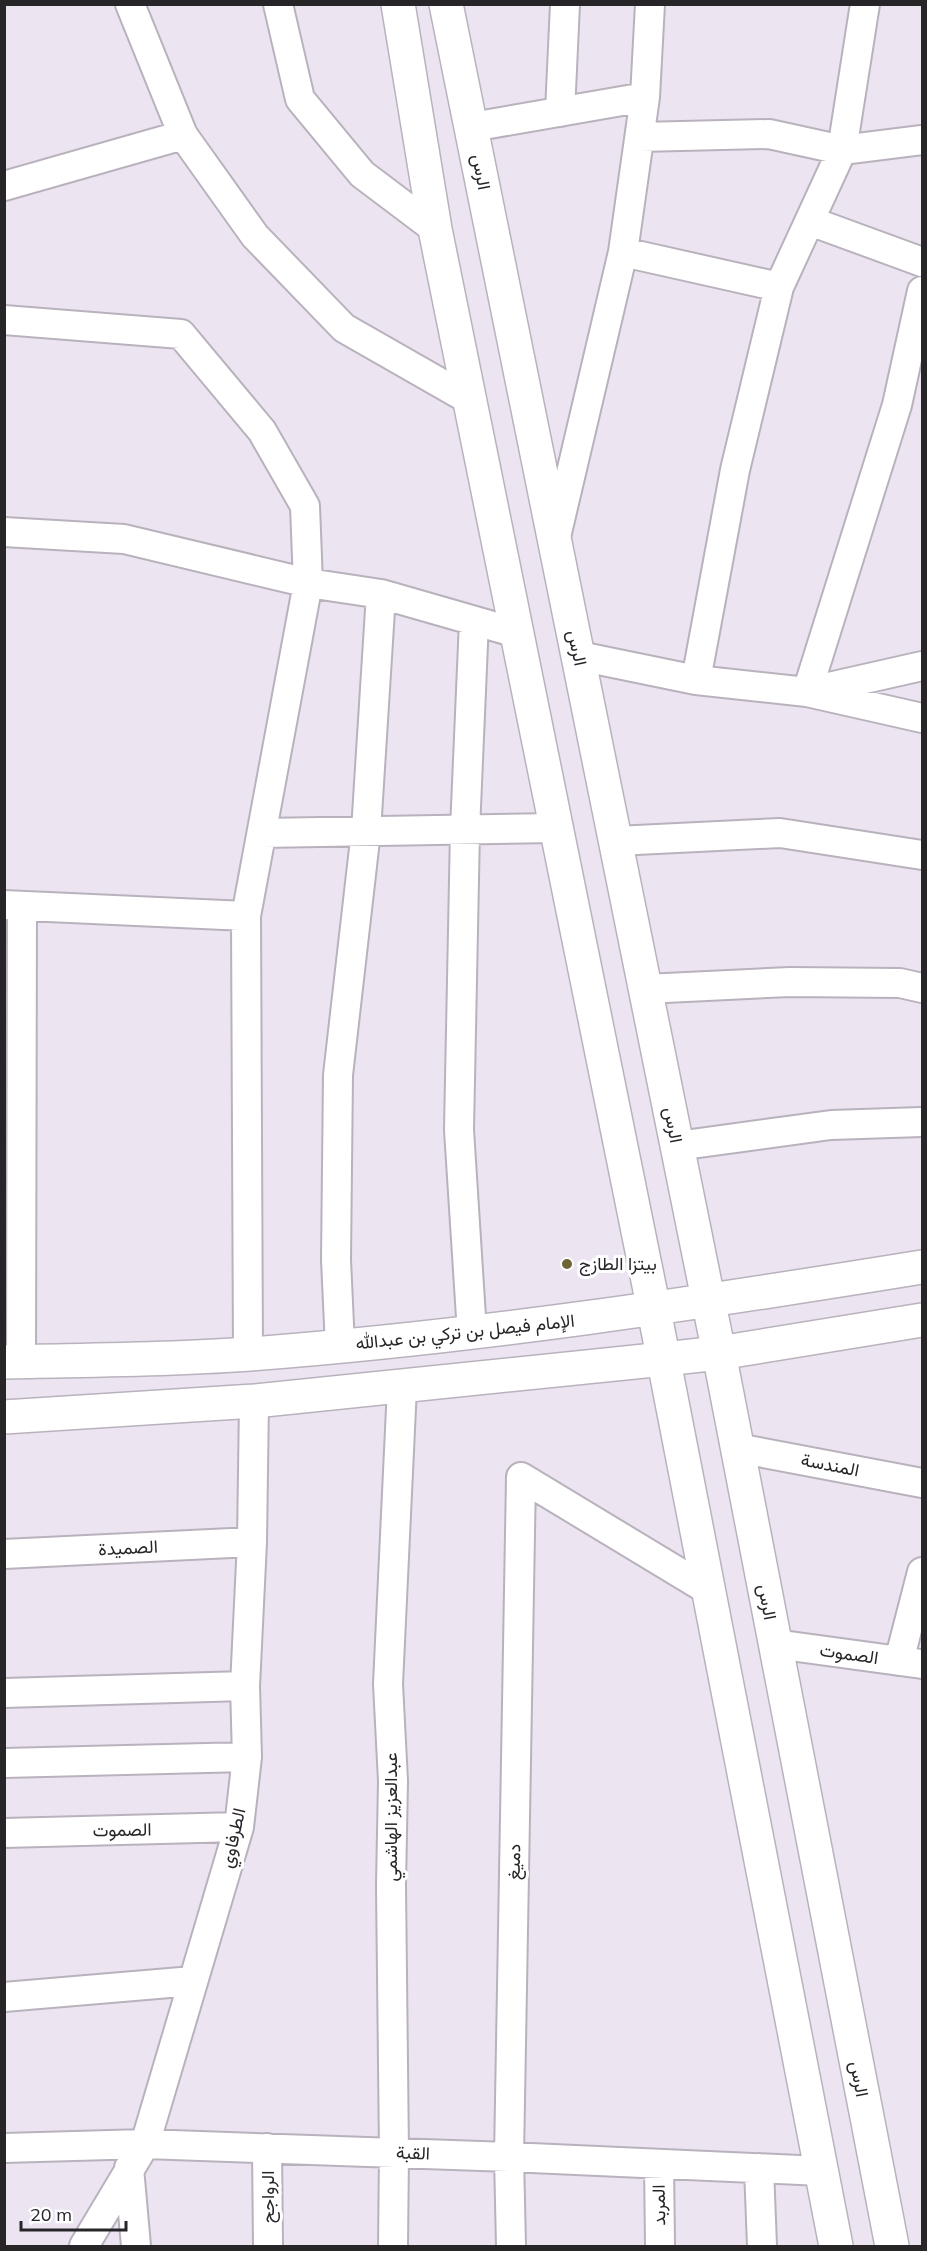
<svg xmlns="http://www.w3.org/2000/svg" width="927" height="2251" font-family="Mulish,Vazirmatn,sans-serif">
<style>
.lines{fill:none;stroke-linecap:round;stroke-linejoin:round}
.street-casing{stroke:#b9b2bd;stroke-width:32}
.secondary-casing{stroke:#b9b2bd;stroke-width:36}
.street{stroke:#fff;stroke-width:28}
.secondary{stroke:#fff;stroke-width:33}
.poi-dot{fill:#6b6632;stroke:#fff;stroke-width:2}
.labels{text-anchor:middle;stroke-width:6;stroke-linejoin:round;paint-order:stroke}
.street-label{font-size:18px;fill:#282529;stroke:#fff}
.poi-label{font-size:18px;fill:#282529;stroke:#fff;text-anchor:start}
</style>
<rect width="100%" height="100%" fill="#ece5f1"/>
<g class="lines">
<g class="street-casing">
<path id="street" d="M130 4 183 135 255 236 344 328 470 400
M278 4 300 99 362 174 435 229
M560 112 565 4
M472 127 645 97
M640 137 769 134 842 150 922 140
M4 186 183 135
M810 221 922 262
M623 252 779 287
M922 291 897 405 807 692 922 718
M4 320 181 334 262 431 305 506 308 583 246 916 248 1354
M4 532 124 539 308 583 381 594 517 633
M555 541 623 252 645 97 650 4
M579 656 696 680 807 692 922 666
M696 680 735 470 779 287 842 150 865 4
M262 833 557 828
M616 841 780 833 922 855
M4 905 246 916
M645 989 790 982 900 983 922 988
M677 1146 831 1125 922 1122
M472 1333 459 1130 465 830 474 621
M340 1346 336 1260 338 1075 366 831 381 594
M21 1362 22 906
M737 1448 922 1483
M4 1554 252 1542
M775 1644 922 1664
M899 1661 922 1572
M4 1693 245 1686
M4 1763 247 1757
M4 1833 239 1827
M4 1997 193 1981
M4 2148 145 2144 509 2157 821 2171
M267 2148 268 2246
M659 2164 660 2246
M129 2168 136 2246
M759 2168 762 2246
M84 2246 145 2144 239 1827 247 1757 245 1686 252 1542 254 1401
M393 2246 394 2153 391 1885 393 1781 388 1684 402 1387
M511 2246 509 2157 521 1477 708 1590"/>
</g>
<g class="secondary-casing">
<path id="secondary" d="M398 4 435 229 654 1310 836 2246
M446 4 719 1353 892 2246
M4 1362C86 1360 169 1360 250 1354 476 1337 699 1303 922 1267
M4 1417 254 1401 664 1359 719 1353 922 1320"/>
</g>
<use href="#street" class="street"/>
<use href="#secondary" class="secondary"/>
</g>
<circle class="poi-dot" cx="567" cy="1264" r="6"/>
<g class="labels">
<g class="street-label">
<text transform="translate(481 172) rotate(79)" y="6">الرس</text>
<text transform="translate(577 648) rotate(78)" y="6">الرس</text>
<text transform="translate(673 1125) rotate(79)" y="6">الرس</text>
<text transform="translate(465 1332) rotate(-6)" y="6">الإمام فيصل بن تركي بن عبدالله</text>
<text transform="translate(830 1465) rotate(11)" y="6">المندسة</text>
<text transform="translate(128 1548) rotate(-3)" y="6">الصميدة</text>
<text transform="translate(767 1602) rotate(79)" y="6">الرس</text>
<text transform="translate(849 1654) rotate(8)" y="6">الصموت</text>
<text transform="translate(391 1817) rotate(-90)" y="6">عبدالعزيز الهاشمي</text>
<text transform="translate(122 1830) rotate(-1)" y="6">الصموت</text>
<text transform="translate(233 1838) rotate(-77)" y="6">الطرفاوي</text>
<text transform="translate(514 1862) rotate(-89)" y="6">دميغ</text>
<text transform="translate(859 2079) rotate(79)" y="6">الرس</text>
<text transform="translate(413 2153) rotate(2)" y="6">القبة</text>
<text transform="translate(268 2197) rotate(-90)" y="6">الرواجح</text>
<text transform="translate(659 2205) rotate(-91)" y="6">المربد</text>
</g>
<g class="poi-label">
<text x="579" y="1270">بيتزا الطازج</text>
</g>
</g>
<rect width="927" height="2251" fill="none" stroke="#282529" stroke-width="12"/>
<path d="M21 2221v9h105v-9" fill="none" stroke="#282529" stroke-width="3"/>
<text x="30" y="2221" font-size="18" fill="#282529" stroke="#ffffff" stroke-width="4.5" paint-order="stroke">20 m</text>
</svg>
